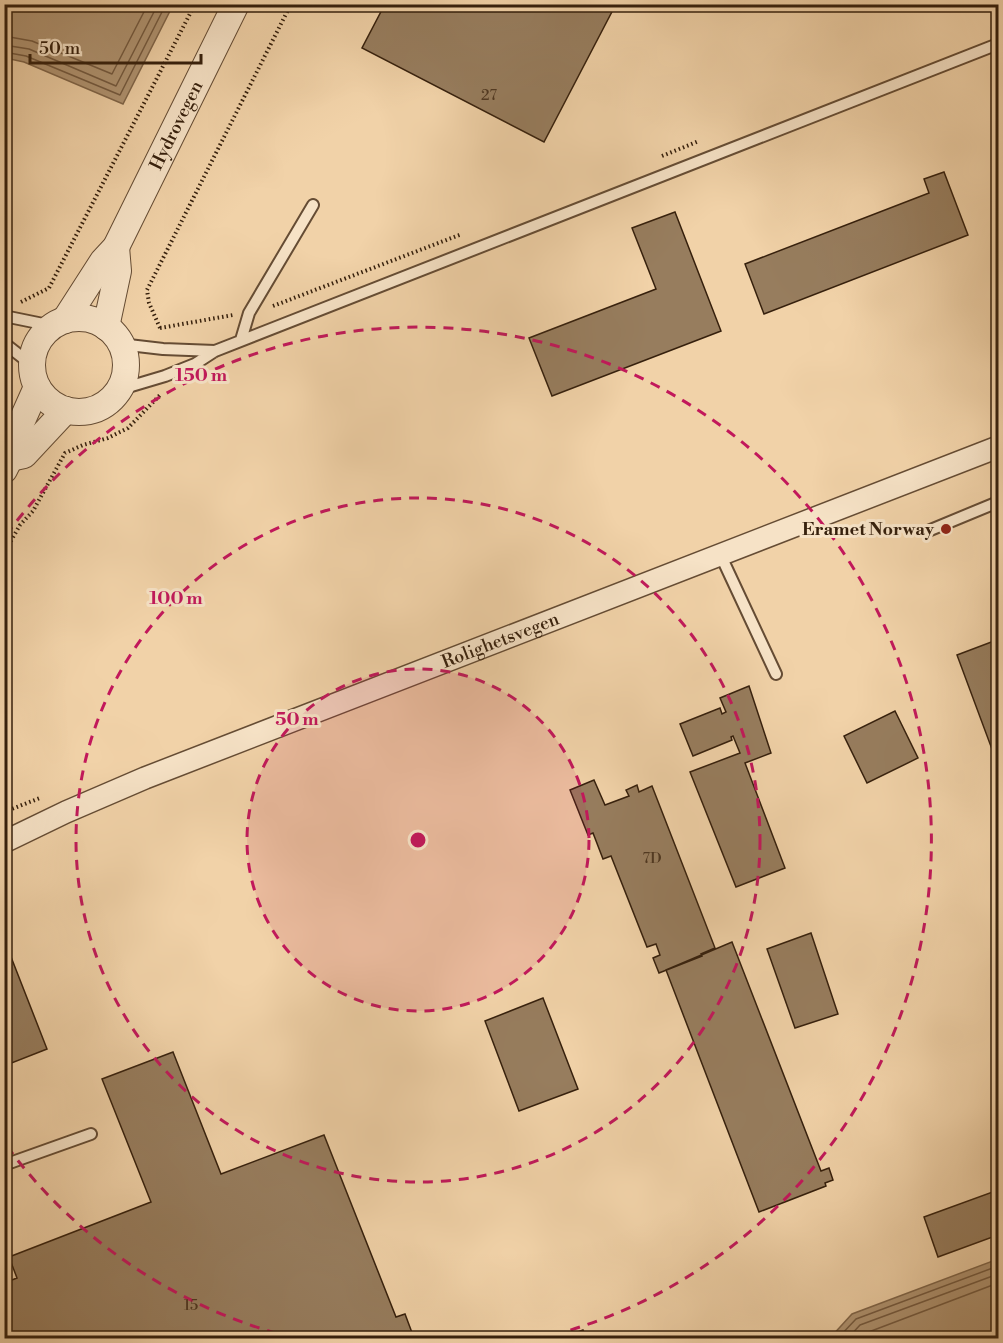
<svg xmlns="http://www.w3.org/2000/svg" width="1003" height="1343" font-family="'Libre Bodoni',serif">
<style>
.water{fill:#b19573;stroke:#80664a;stroke-width:1.5}
.lines{fill:none;stroke-linecap:round;stroke-linejoin:round}
.shore{stroke:#745a40;stroke-width:1.5}
.building{fill:#977d5e;stroke:#36200d;stroke-width:1.5}
.service-casing{stroke:#654c34;stroke-width:14}
.minor-casing{stroke:#654c34;stroke-width:24}
.tertiary-casing{stroke:#654c34;stroke-width:28}
.path{stroke:#36200d;stroke-width:4;stroke-dasharray:1.5 3;stroke-linecap:butt}
.service{stroke:#f6e2c6;stroke-width:10}
.minor{stroke:#f6e2c6;stroke-width:21}
.tertiary{stroke:#f6e2c6;stroke-width:26}
.ring{fill:none;stroke:#c2185b;stroke-width:3;stroke-dasharray:10 8}
.poi-dot{fill:#8f2418;stroke:#f6e2c6;stroke-width:2}
.labels{text-anchor:middle;stroke-width:6;stroke-linejoin:round;paint-order:stroke}
.number-label{font-size:15px;fill:#4e3721}
.street-label{font-size:18px;fill:#36200d;stroke:#f6e2c6}
.poi-label{font-size:18px;font-weight:bold;fill:#36200d;stroke:#f6e2c6;text-anchor:end}
.centre{fill:#c2185b;stroke:#f6e2c6;stroke-width:3}
.ring-label{font-size:18px;text-anchor:middle;font-weight:bold;fill:#c2185b;stroke:#f6e2c6;stroke-width:6;stroke-linejoin:round;paint-order:stroke}
</style>
<rect width="100%" height="100%" fill="#f1d2a8"/>
<filter id="stains"><feTurbulence type="fractalNoise" baseFrequency=".00333" numOctaves="4"/><feColorMatrix values="0 0 0 0 .2 0 0 0 0 .09 0 0 0 0 .02 0 0 0 .5 -.17"/></filter>
<radialGradient id="worn" r=".72"><stop offset=".6" stop-color="#630" stop-opacity="0"/><stop offset="1" stop-color="#630" stop-opacity=".3"/></radialGradient>
<path class="water" d="M5 4H173V5L123 104 24 62 5 58Z
M998 1259V1338H830L852 1314Z"/>
<g class="lines">
<path class="shore" d="M4 36 32 41 112 74 148 4
M4 45 29 49 116 86 158 4
M4 52 26 56 120 95 166 4
M838 1338 856 1319 998 1266
M848 1338 860 1325 998 1274
M860 1338 866 1333 998 1283"/>
</g>
<path class="building" d="M385 4H616L544 142 362 48Z
M944 172 968 235 764 314 745 264 929 193 924 179Z
M675 212 721 331 552 396 529 338 656 289 632 228Z
M994 641 998 653V751L993 752 957 655Z
M749 686 771 753 745 763 785 868 736 887 690 772 740 753 733 736 731 737 732 740 693 756 680 724 720 708 722 714 726 712 720 698Z
M895 711 918 758 867 783 844 736Z
M594 780 605 805 629 796 626 790 637 785 639 792 652 786 715 948 701 954 702 956 659 973 653 958 660 955 656 944 647 947 611 856 603 859 593 833 588 835 570 790Z
M811 933 838 1014 795 1028 767 949Z
M4 939 47 1049 4 1066Z
M732 942 821 1171 829 1168 833 1180 825 1183 826 1186 759 1212 666 970Z
M543 998 578 1089 519 1111 485 1021Z
M173 1052 221 1174 324 1135 396 1317 405 1314 414 1338H4V1283L17 1278 9 1257 151 1202 102 1079Z
M998 1190V1235L938 1257 924 1217Z
M583 1330 587 1338H562Z"/>
<g class="lines">
<g class="service-casing">
<path id="service" d="M4 316 53 326
M241 340 249 313 313 205
M4 343 32 365
M120 344 163 349 215 351
M118 390 165 376 195 364 215 351 998 44
M928 531 998 502
M720 554 776 674
M4 1165 91 1134"/>
</g>
<g class="minor-casing">
<g id="minor">
<path id="s1" d="M4 842 66 812 145 778 998 447"/>
</g>
</g>
<g class="tertiary-casing">
<g id="tertiary">
<circle cx="79" cy="365" r="47"/>
<path id="s2" d="M65 320 103 261 116 247 236 4"/>
<path d="M106 327 118 271 116 247"/>
<path d="M10 458 24 455 66 410"/>
<path d="M4 470 10 458 12 443 37 387"/>
</g>
</g>
<path class="path" d="M662 156 699 141
M21 302 49 288 195 4
M273 306 462 234
M160 328 233 315
M160 328 149 303 147 290 291 4
M4 553 20 525 33 511 65 453 83 445 108 438 128 428 161 394
M4 812 40 798"/>
<use href="#service" class="service"/>
<use href="#minor" class="minor"/>
<use href="#tertiary" class="tertiary"/>
</g>
<circle cx="418" cy="840" r="171" fill="#c2185b" fill-opacity=".12"/>
<g class="ring">
<circle cx="418" cy="840" r="171"/>
<circle cx="418" cy="840" r="342"/>
<path d="M294 1338A513 513 0 0 1 6 1145M6 535A513 513 0 1 1 542 1338"/>
</g>
<circle class="poi-dot" cx="946" cy="529" r="6"/>
<g class="labels">
<g class="number-label">
<text x="489" y="100">27</text>
<text x="652" y="863">7D</text>
<text x="191" y="1310">15</text>
</g>
<g class="street-label">
<text dy="6" stroke="none"><textPath href="#s2" startOffset="225">Hydrovegen</textPath></text>
<text dy="6" stroke="none"><textPath href="#s1" startOffset="536">Rolighetsvegen</textPath></text>
</g>
<g class="poi-label">
<text x="934" y="535">Eramet Norway</text>
</g>
</g>
<circle cx="418" cy="840" r="9" class="centre"/>
<g class="ring-label">
<text x="201" y="381">150 m</text>
<text x="176" y="604">100 m</text>
<text x="297" y="725">50 m</text>
</g>
<rect width="1003" height="1343" fill="none" stroke="#f1d2a8" stroke-width="24"/>
<rect x="6" y="6" width="991" height="1331" fill="none" stroke="#36200d" stroke-width="3"/>
<rect x="12" y="12" width="979" height="1319" fill="none" stroke="#36200d" stroke-width="1.5"/>
<path d="M30 54v9h171v-9" fill="none" stroke="#36200d" stroke-width="3"/>
<text x="39" y="54" font-size="18" fill="#36200d" stroke="#f6e2c6" stroke-width="4.5" paint-order="stroke">50 m</text>
<rect width="100%" height="100%" filter="url(#stains)"/>
<rect width="100%" height="100%" fill="url(#worn)"/>
</svg>
